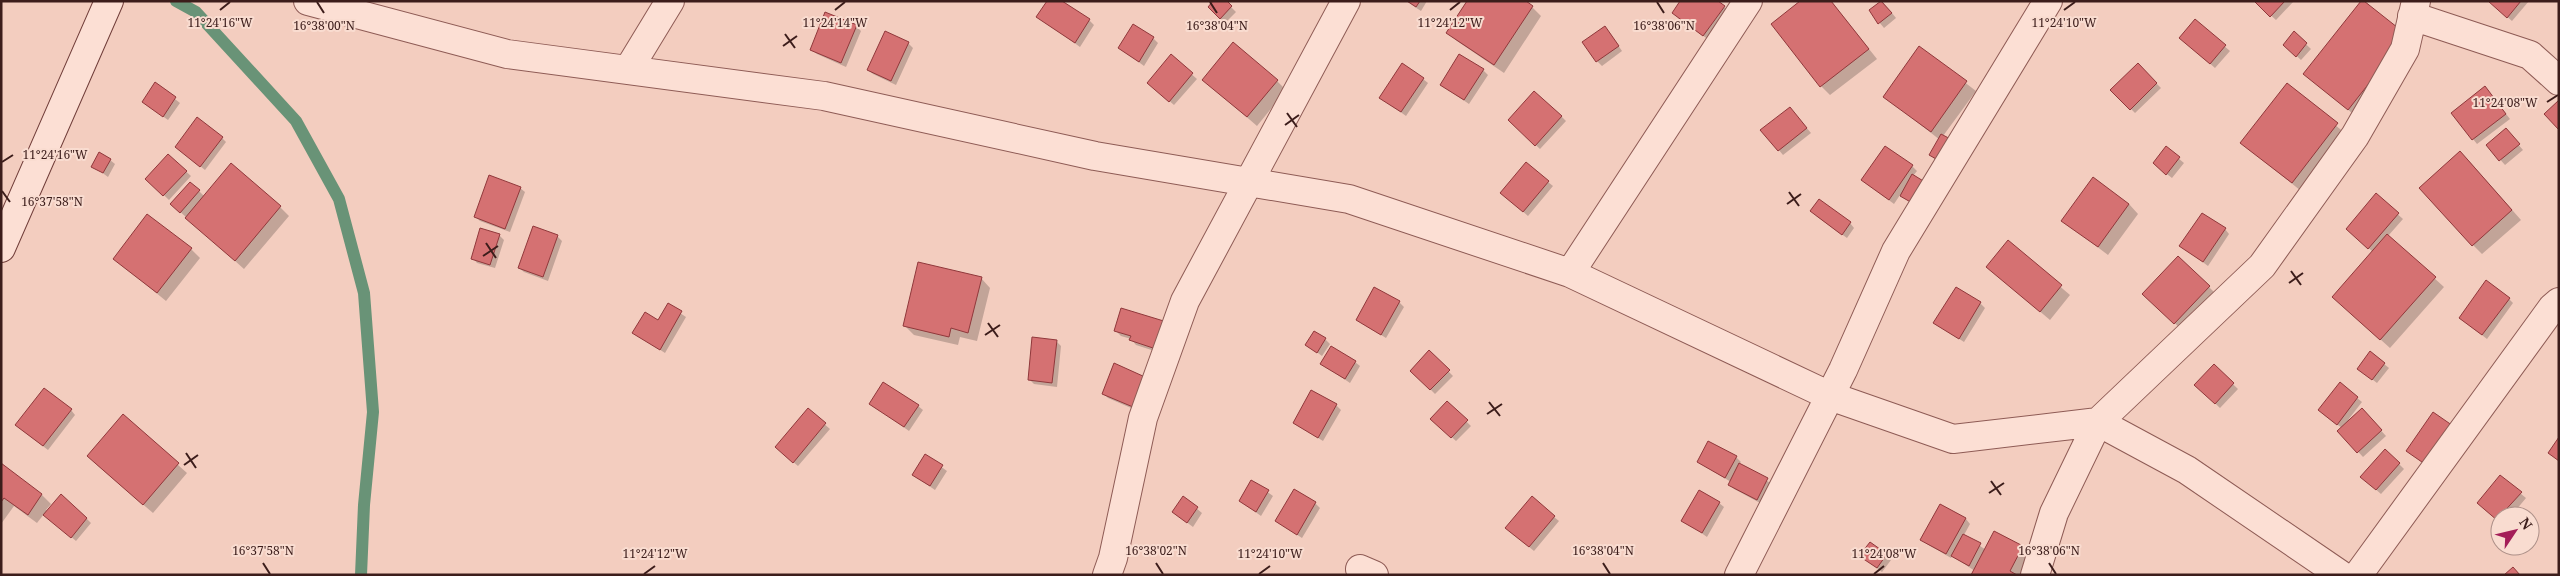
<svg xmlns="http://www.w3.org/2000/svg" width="2560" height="576" font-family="'Noto Serif',serif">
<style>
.shadow{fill:#0003}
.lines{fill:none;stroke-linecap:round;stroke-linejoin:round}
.stream{stroke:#699377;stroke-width:12}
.building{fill:#d57172;stroke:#90383b}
.street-casing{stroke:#8e5b55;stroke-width:30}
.secondary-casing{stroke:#703d39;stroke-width:30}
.street{stroke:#fcdfd4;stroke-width:28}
.secondary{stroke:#fcdfd4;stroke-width:28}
.ticks{fill:none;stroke:#3c1d1b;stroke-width:2}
.ticks-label{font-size:12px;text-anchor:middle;fill:#3c1d1b;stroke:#f9dcd0;stroke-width:4;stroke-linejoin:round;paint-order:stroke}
</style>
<rect width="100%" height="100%" fill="#f3cdbf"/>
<path class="shadow" d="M1225 1 1236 12 1225 23 1209 7Z
M1406 1H1427L1421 11Z
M1802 1H1831L1877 59 1830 95 1821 86Z
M2255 1H2294L2276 20Z
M2489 1H2529L2512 21Z
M1883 2 1896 18 1884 28 1870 11Z
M1532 7 1541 16 1504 73 1457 41 1448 32Z
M1724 7 1729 11 1709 40 1678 18Z
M1038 17 1089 20 1094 25 1080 47Z
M2195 21 2230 51 2215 68 2185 42Z
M856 26 861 31 846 67 817 54 812 50Z
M1609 32 1622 51 1602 66 1597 61Z
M2294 33 2311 49 2301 60 2285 45Z
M2406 36 2358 118 2305 74Z
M1153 38 1158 43 1144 66 1120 48Z
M908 43 913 48 896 85 873 74 868 70Z
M1920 48 1976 91 1943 136 1962 149 1935 160 1931 155 1940 140 1884 96Z
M1171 56 1197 79 1174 105 1153 87Z
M2138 65 2161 88 2135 113 2112 90Z
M1483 70 1488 75 1469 104 1441 85Z
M1423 79 1428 83 1406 116 1381 98Z
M1204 80 1277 81 1286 90 1257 126Z
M156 84 180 103 168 120 143 102Z
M2287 85 2346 134 2301 191 2242 143Z
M2485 87 2510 119 2477 144 2452 113Z
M1794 113 1811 133 1783 155 1762 130Z
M1561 116 1566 121 1540 149 1509 120Z
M2510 135 2523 150 2505 165 2488 146Z
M222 138 226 142 205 170 181 151Z
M2166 148 2184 163 2172 178 2159 168Z
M169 156 191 176 169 200 147 179Z
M110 160 115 164 108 177 93 166Z
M2469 161 2521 220 2482 254 2473 245Z
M1912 166 1917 171 1913 176 1926 211 1900 195 1894 204 1862 180Z
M1548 182 1553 186 1528 216 1506 197Z
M520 188 525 192 510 232 480 221 475 216Z
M199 191 205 197 280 207 289 216 244 269 177 209Z
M2376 195 2403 219 2388 236 2444 287 2390 348 2343 306 2373 252 2352 233Z
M2129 204 2138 214 2108 255 2063 221Z
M1816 216 1850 223 1854 228 1847 238Z
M2225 229 2229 234 2208 266 2181 246Z
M499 235 504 240 495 268 477 263 473 258Z
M557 236 562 241 548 281 524 272 519 268Z
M2008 242 2070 295 2050 320 1987 267Z
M191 249 200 258 166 301 115 259Z
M981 278 990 288 977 341 960 337 958 345 914 335 905 326Z
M2209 287 2218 296 2184 332 2144 294Z
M2509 299 2513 303 2487 339 2460 318Z
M1399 302 1404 307 1386 338 1357 320Z
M1980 303 1985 308 1964 342 1935 323Z
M668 305 686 317 665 353 634 333 658 322Z
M1122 310 1164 354 1136 345 1131 339 1121 336 1116 331Z
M1325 339 1330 344 1322 356 1307 345Z
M1056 341 1061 346 1057 387 1034 384 1029 379Z
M1429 352 1453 376 1435 394 1412 371Z
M1355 362 1360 366 1350 383 1322 364Z
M2384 364 2389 368 2377 383 2364 373Z
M1115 365 1138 411 1108 398 1103 393Z
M2214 366 2238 389 2220 408 2196 385Z
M2357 398 2362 402 2348 420 2362 410 2386 436 2363 457 2339 431 2342 428 2324 415Z
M1447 403 1471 426 1456 441 1432 419Z
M871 404 918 406 923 410 909 431Z
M1336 405 1341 410 1323 441 1294 423Z
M71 410 75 415 48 450 22 430Z
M808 410 830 429 798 466 781 452Z
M123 416 187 473 153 513 97 465Z
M2385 450 2404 469 2381 494 2366 481Z
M926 456 947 471 935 490 913 475Z
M1736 457 1741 462 1739 464 1772 484 1762 504 1734 489 1730 484 1731 482 1698 462Z
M1 465 42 495 51 504 46 510 48 511 86 518 91 523 76 541 44 514 37 523 14 506 1 524Z
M2500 477 2526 498 2511 516H2500V522L2483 508Z
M1252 481 1273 496 1261 516 1240 501Z
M1184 498 1202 513 1193 527 1173 512Z
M1315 503 1320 508 1302 538 1276 521Z
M1719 503 1724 507 1707 537 1683 520Z
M1941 506 1966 519 1970 524 1964 535 1986 550 2022 547 2031 556 2021 575H1973L1975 571 1952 556 1951 558 1927 544 1922 540Z
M1554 517 1559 521 1534 551 1511 532Z
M1886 555 1891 560 1882 572 1861 556Z"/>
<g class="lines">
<path class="stream" d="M176 1 196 12 296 121 339 199 364 293 373 412 364 505 361 575"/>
</g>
<path class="building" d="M1047 1H1062L1090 19 1075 43 1036 17Z
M1213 1H1227L1232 6 1220 19 1208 7Z
M1407 1H1420L1416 7Z
M1467 1H1526L1533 6 1494 65 1446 33Z
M1680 1H1718L1725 6 1703 36 1672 13Z
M1800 1H1831L1869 49 1820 87 1771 24Z
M1881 1 1892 13 1878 24 1869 10Z
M2254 1H2285L2270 17Z
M2361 1H2364L2407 35 2348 110 2303 74Z
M2488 1H2521L2507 18Z
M825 12 857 25 841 63 810 50Z
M2195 19 2226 45 2210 64 2179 38Z
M1133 24 1154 37 1139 62 1118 48Z
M1605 26 1619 46 1596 62 1582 42Z
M885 31 909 42 891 81 867 70Z
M2294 31 2307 43 2296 57 2283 45Z
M1233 42 1278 80 1247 117 1202 80Z
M1919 46 1967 81 1931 132 1883 97Z
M1171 54 1193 73 1169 102 1147 83Z
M1459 54 1484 69 1464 100 1440 85Z
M1402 63 1424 78 1401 112 1379 98Z
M2138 63 2157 83 2130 110 2110 90Z
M155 82 176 97 163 117 142 102Z
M2287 83 2338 123 2292 183 2240 143Z
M2485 86 2506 114 2472 140 2451 113Z
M1534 91 1562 116 1535 146 1508 120Z
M2559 100V130L2544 114Z
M1790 107 1807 128 1778 151 1760 130Z
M197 117 223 137 200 167 175 147Z
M2506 128 2520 144 2499 161 2486 145Z
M1941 134 1958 143 1947 165 1929 155Z
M1885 146 1913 165 1889 200 1861 180Z
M2166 146 2180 157 2166 175 2153 163Z
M2460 151 2512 210 2472 246 2419 188Z
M99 152 111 159 103 173 91 167Z
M168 154 187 171 163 196 145 179Z
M1526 162 1549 181 1523 212 1500 193Z
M231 163 281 206 235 261 185 218Z
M1912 174 1933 187 1921 208 1900 196Z
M489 175 521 187 505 229 474 217Z
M2093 177 2129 204 2098 247 2061 221Z
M190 182 200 190 180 213 170 204Z
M2376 193 2399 213 2368 249 2346 229Z
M1819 199 1851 222 1842 235 1810 211Z
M2202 213 2226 228 2203 262 2179 246Z
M147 214 192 248 157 293 113 259Z
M533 226 558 235 543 277 518 268Z
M480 228 500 234 490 265 471 259Z
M2387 234 2436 277 2380 340 2332 297Z
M2008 240 2062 285 2040 312 1986 267Z
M2178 256 2210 286 2174 324 2142 294Z
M918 262 982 277 968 333 951 328 949 337 903 326Z
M2486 280 2510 298 2482 335 2459 318Z
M1374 287 1400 301 1381 335 1356 320Z
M1956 287 1981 302 1959 339 1933 323Z
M668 303 682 311 660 350 632 333 645 312 658 320Z
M1121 308 1167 322 1159 350 1129 340 1131 336 1114 331Z
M1314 331 1326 338 1317 353 1305 345Z
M1032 337 1057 340 1052 383 1028 380Z
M1331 346 1356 361 1345 379 1320 364Z
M1429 350 1450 370 1430 390 1410 371Z
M2370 351 2385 363 2372 380 2357 369Z
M1114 363 1145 377 1133 407 1102 394Z
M2214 364 2234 383 2215 404 2194 385Z
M883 382 919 405 904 427 869 404Z
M2340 382 2358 397 2337 425 2318 410Z
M44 388 72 409 43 446 15 425Z
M1311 390 1337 404 1318 438 1293 423Z
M1447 401 1468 420 1451 438 1430 419Z
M808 408 826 423 793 463 775 447Z
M2362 408 2382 430 2357 453 2337 431Z
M2433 412 2459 430 2432 469 2406 451Z
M123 414 179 463 143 505 87 456Z
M2559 437V461L2548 453Z
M1708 441 1737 456 1725 478 1697 462Z
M2385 449 2400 463 2376 490 2360 477Z
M925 454 943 465 930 486 912 475Z
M1 463 42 494 28 515 4 498 1 502Z
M1739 463 1768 478 1757 500 1728 485Z
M2500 475 2522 492 2500 516 2498 521 2477 503Z
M1251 480 1269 490 1256 512 1239 501Z
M1294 489 1316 502 1297 535 1275 521Z
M1699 490 1720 502 1702 533 1681 521Z
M61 494 87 518 71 538 43 515Z
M1183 496 1198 507 1187 523 1172 512Z
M1532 496 1555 516 1529 547 1505 528Z
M1940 504 1966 518 1946 554 1920 540Z
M1994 531 2023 546 2010 571 2017 575H1971Z
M1963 534 1981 543 1969 566 1951 556Z
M1870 542 1887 554 1877 568 1859 556Z
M2513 567 2520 575H2504Z"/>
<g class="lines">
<g class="street-casing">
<path id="street" d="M308 1 507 54 824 96 1095 156 1349 199 1570 273 1830 396 1953 439 2098 422 2187 470 2341 575
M2412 16 2530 55 2559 81
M628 70 670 1
M1570 273 1748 1
M1360 569 1374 575
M1107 575 1113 558 1143 418 1185 301 1346 1
M1739 575 1843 370 1896 251 2048 1
M2035 575 2054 513 2098 422 2262 266 2355 136 2405 49 2416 1
M2358 575 2552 308 2559 302"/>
</g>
<g class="secondary-casing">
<path id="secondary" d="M1 248 109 1"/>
</g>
<use href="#street" class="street"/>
<use href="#secondary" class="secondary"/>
</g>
<path class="ticks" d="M317 2 324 13M1210 2 1217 13M1657 2 1664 13M220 10 230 2M835 10 845 2M1450 10 1460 2M2064 10 2075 2M785 34 795 48M783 46 797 36M2547 102 2558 95M1287 113 1297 127M1285 125 1299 115M2 162 13 155M2 191 10 202M1789 192 1799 206M1787 204 1801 194M486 243 496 258M483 256 498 246M2291 271 2301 285M2289 283 2303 273M988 323 998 337M985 335 1000 325M1489 402 1500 416M1487 414 1502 404M186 453 196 468M184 465 198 455M1991 481 2001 495M1989 493 2004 483M263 563 270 574M1156 563 1163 574M1603 563 1610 574M2049 563 2056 574M644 574 655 566M1259 574 1270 566M1874 574 1884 566"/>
<g class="ticks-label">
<text x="220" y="27">11°24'16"W</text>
<text x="835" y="27">11°24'14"W</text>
<text x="1450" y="27">11°24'12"W</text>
<text x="2064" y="27">11°24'10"W</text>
<text x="324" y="30">16°38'00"N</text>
<text x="1217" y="30">16°38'04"N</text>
<text x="1664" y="30">16°38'06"N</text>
<text x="2505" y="107">11°24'08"W</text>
<text x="55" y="159">11°24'16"W</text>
<text x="52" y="206">16°37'58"N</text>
<text x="263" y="555">16°37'58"N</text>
<text x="1156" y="555">16°38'02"N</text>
<text x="1603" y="555">16°38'04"N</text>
<text x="2049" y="555">16°38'06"N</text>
<text x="655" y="558">11°24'12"W</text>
<text x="1270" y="558">11°24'10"W</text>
<text x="1884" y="558">11°24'08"W</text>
</g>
<rect width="2560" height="576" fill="none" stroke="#3c1d1b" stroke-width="5"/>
<g transform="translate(2515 531) rotate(55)"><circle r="24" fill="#f9dcd0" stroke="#ad9088"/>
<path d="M0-4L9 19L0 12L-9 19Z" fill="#a41e58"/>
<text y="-8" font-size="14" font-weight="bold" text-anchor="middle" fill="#3c1d1b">N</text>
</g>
</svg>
